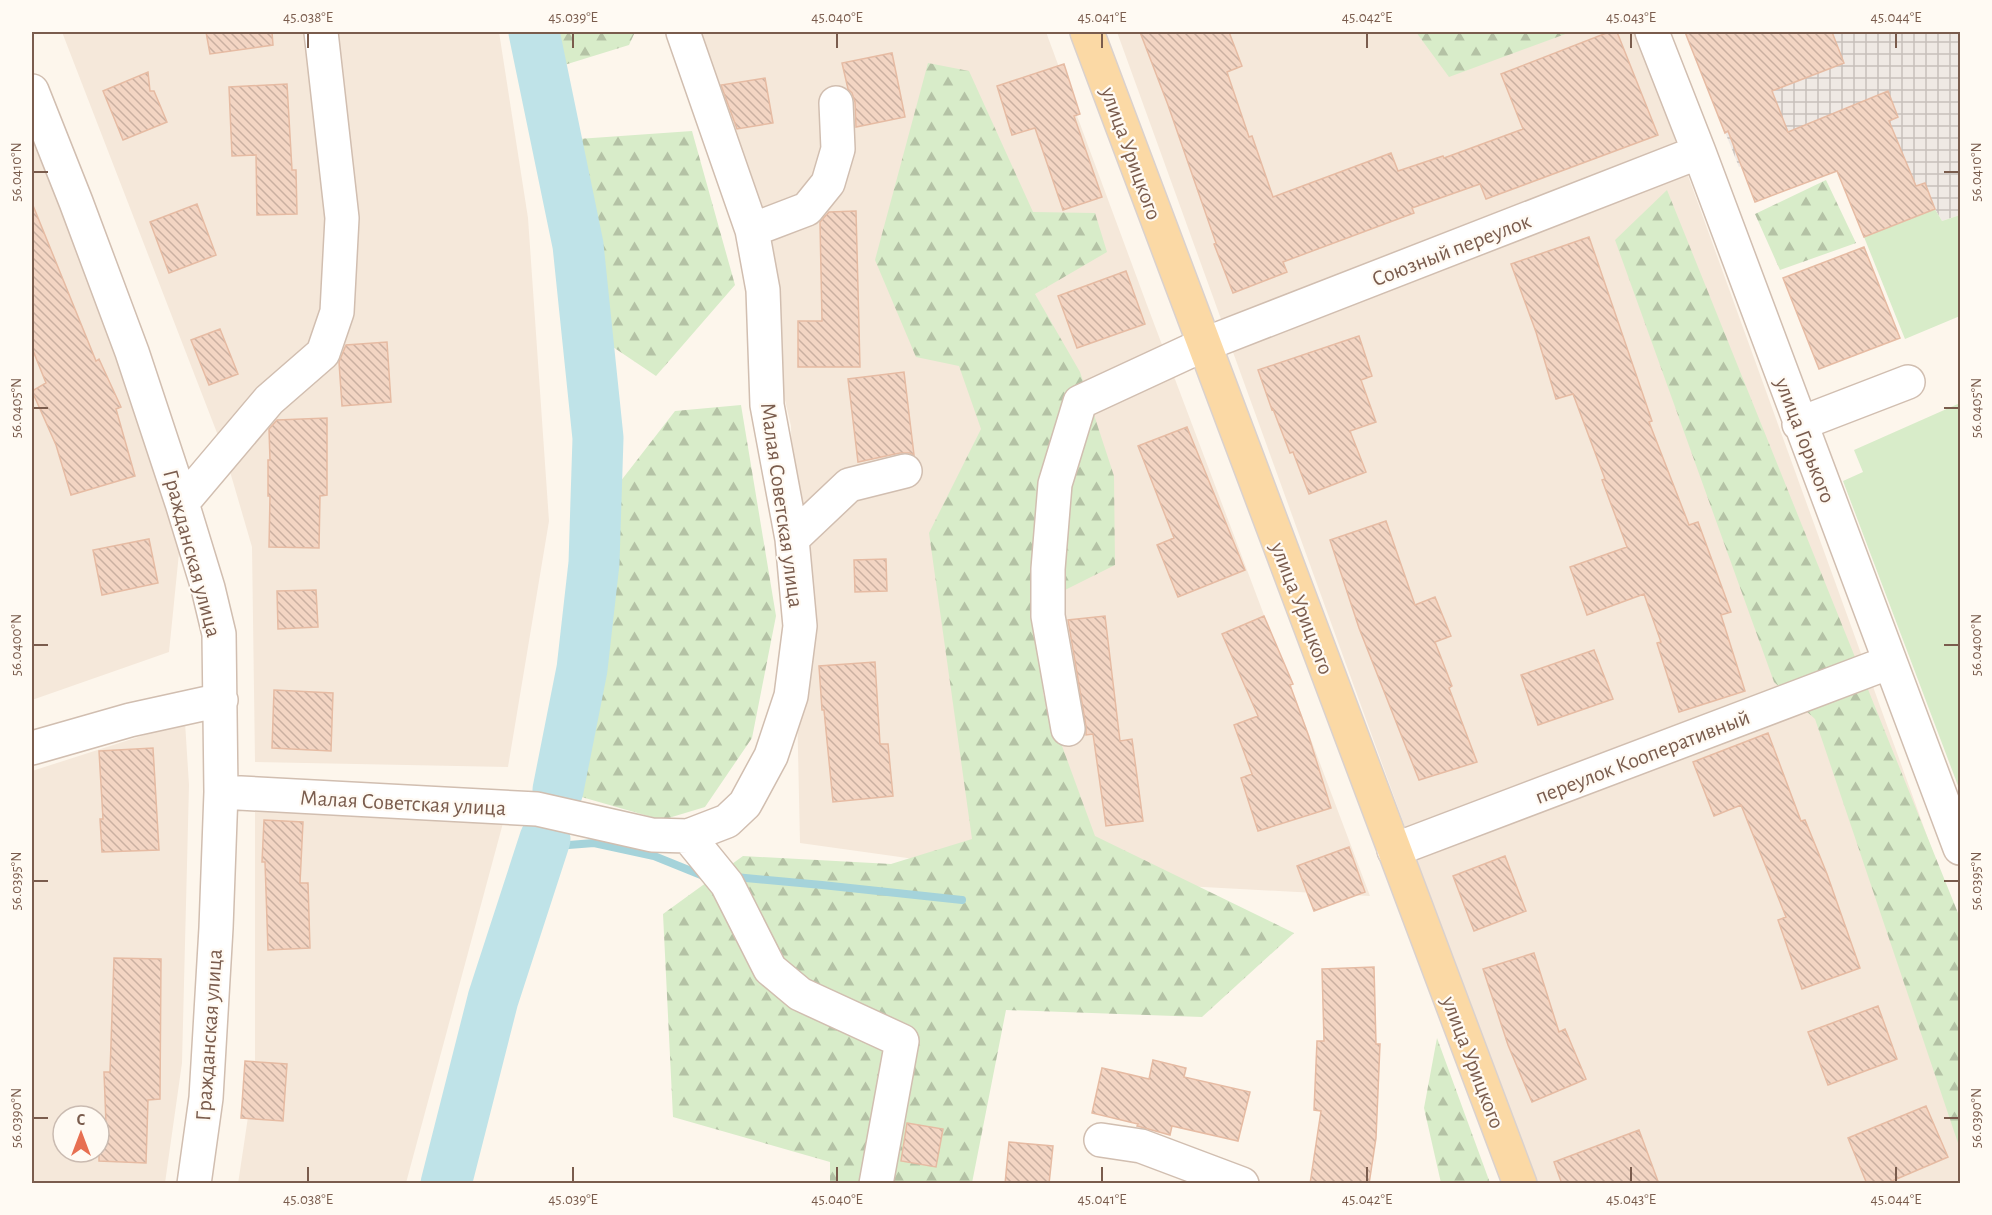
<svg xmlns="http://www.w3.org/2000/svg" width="1992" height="1215" font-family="'Alegreya Sans',sans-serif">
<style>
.residential{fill:#f5e8da;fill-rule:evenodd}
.industrial{fill:url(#industrial-grid)}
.forest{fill:url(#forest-firs)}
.park{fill:#d8ecc9}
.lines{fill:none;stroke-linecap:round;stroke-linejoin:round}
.stream{stroke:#a5d3da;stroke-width:8}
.river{stroke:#bfe3e8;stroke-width:51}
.building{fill:url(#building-back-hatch);stroke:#e6bba3;stroke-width:1.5}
.minor-casing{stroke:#d1beb0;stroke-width:36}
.major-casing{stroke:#dad1cd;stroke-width:36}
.minor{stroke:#fff;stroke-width:33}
.major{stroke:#fbd9a5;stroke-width:33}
.ticks{fill:none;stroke:#7a5c4d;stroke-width:2}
.labels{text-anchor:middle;stroke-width:4.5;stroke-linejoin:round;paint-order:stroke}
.street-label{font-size:22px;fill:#7a5c4d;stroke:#fffaf3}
.neatline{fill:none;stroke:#7a5c4d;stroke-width:2}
.ticks-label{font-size:15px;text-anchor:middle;fill:#7a5c4d}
</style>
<defs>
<pattern id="industrial-grid" width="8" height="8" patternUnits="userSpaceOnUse" patternTransform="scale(1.5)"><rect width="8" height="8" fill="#efe9e4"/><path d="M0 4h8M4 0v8" fill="none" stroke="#c7c0bb"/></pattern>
<pattern id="forest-firs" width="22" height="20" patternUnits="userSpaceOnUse" patternTransform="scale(1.5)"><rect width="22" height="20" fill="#d8ecc9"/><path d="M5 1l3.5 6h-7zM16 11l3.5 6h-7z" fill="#b4c2a5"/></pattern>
<pattern id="building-back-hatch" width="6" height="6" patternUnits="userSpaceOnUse" patternTransform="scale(1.5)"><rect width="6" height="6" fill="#f3d5c3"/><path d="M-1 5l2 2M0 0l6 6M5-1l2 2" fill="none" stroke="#cab0a1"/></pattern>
</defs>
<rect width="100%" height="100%" fill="#fdf6ec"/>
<path class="residential" d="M62 32H499L528 218 549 521 508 767 255 762 252 547 224 451Z
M699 32H1046L1147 305 1370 896 1057 879 800 843 791 426Z
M1117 32H1636L1960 927V1183H1534Z
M32 140 122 356 179 553 169 652 32 700Z
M185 722 189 785 182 1063 165 1183H32V771ZM63 1116H99V1152H63Z
M255 809 503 823 406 1183 238 1184 255 1070Z"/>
<path class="industrial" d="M1685 32H1960V215L1942 221 1935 209 1864 237 1822 133 1739 167Z"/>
<path class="forest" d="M555 32H635L629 45 561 66Z
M1416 32H1571L1449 77Z
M928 63 969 71 1033 212 1095 213 1107 252 1035 294 1080 372 1114 476 1115 565 1061 592 1043 694 1095 836 1294 933 1202 1017 1006 1010 972 1183 830 1184V1162L673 1117 663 914 743 856 891 864 972 839 929 533 981 429 959 366 916 357 875 260Z
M692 131 735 285 656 376 613 347 578 139Z
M1826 180 1856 243 1780 270 1755 214Z
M1667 190 1960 918V1149L1815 719 1774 682 1615 240Z
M741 405 776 616 752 738 705 807 662 820 578 796 609 617 620 482 675 411Z
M1437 1038 1490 1183H1441L1424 1108Z"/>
<path class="park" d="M1935 209 1942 221 1960 215V316L1905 339 1864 237Z
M1960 403V791L1843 481 1863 472 1854 450Z"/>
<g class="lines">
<path class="stream" d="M543 847 594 843 654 856 706 877
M735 877 822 885 962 900"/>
<path class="river" d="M534 32 578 245 598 438 594 563 582 669 558 790
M446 1184 493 999 545 839"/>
</g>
<path class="building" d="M206 32H272L273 45 210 54Z
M1140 32H1229L1242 66 1227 72 1249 137 1252 136 1273 197 1391 153 1398 171 1443 156 1444 158 1523 129 1501 74 1609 32H1617L1658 135 1486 199 1480 184 1412 208 1414 213 1283 262 1287 272 1233 293 1214 244 1216 243 1168 105Z
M1685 32H1832L1844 63 1772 91 1788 132 1888 91 1898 117 1889 121 1916 186 1925 183 1935 209 1864 237 1837 171 1755 202 1728 131 1725 133Z
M892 53 905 117 856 127 855 102 852 93 848 89 842 63Z
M1064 64 1080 114 1074 116 1102 197 1063 210 1035 128 1012 135 997 86Z
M148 72 150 91H154L167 122 123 140 103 91Z
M765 78 773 123 737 129 721 85Z
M287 84 292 170H296L297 214 257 215 256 155 232 156 229 87Z
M32 203 96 361 99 359 121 407 116 409 135 476 71 495 56 445 32 391 46 383 32 348Z
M197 204 216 255 169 273 150 222Z
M856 211 860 367H798V321H822L820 222 829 212Z
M1589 237 1652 421 1649 422 1689 525 1698 522 1731 612 1721 615 1745 691 1679 712 1657 643 1661 642 1644 594 1587 615 1570 567 1627 547 1602 480 1605 479 1573 394 1556 399 1536 332 1511 264Z
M1864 247 1900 338 1819 369 1783 278Z
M1126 271 1145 324 1077 348 1058 296Z
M220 329 238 374 209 385 191 340Z
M1359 336 1372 376 1361 380 1376 422 1350 431 1366 472 1309 494 1293 452 1290 453 1273 409 1272 410 1258 370Z
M387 342 391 402 342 406 339 362 346 345Z
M904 372 914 455 910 453H900L858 462 848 379Z
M327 418V495L320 496 319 548 269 547 270 496H268V460H270L269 429 277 420Z
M1187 427 1245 570 1178 597 1157 545 1174 538 1138 446Z
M1386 521 1415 605 1435 597 1451 636 1435 642 1452 686 1449 688 1477 762 1419 780 1359 628 1330 540Z
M149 539 158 583 102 595 93 550Z
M886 559 887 591 855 592 854 560Z
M316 590 318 627 278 629 277 591Z
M1105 616 1120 741 1132 739 1143 821 1106 826 1093 734 1086 735V726L1068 620Z
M1264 616 1293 684 1290 685 1309 737 1331 808 1258 831 1241 778 1252 774 1234 725 1258 716 1222 634Z
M1594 650 1613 699 1538 725 1521 675Z
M875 662 880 744H888L893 796 833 802 824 710H822L819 666Z
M274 690 333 693 331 751 272 748Z
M1768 733 1801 821 1805 820 1827 874 1860 968 1802 989 1778 920 1786 917 1741 805 1714 816 1693 762Z
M153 748 159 850 102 852 100 819H103L99 751Z
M264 820 303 822 300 883H308L310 948 268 950 265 862H262Z
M1349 847 1365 892 1314 911 1297 866Z
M1505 856 1526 911 1474 931 1453 876Z
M1534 953 1559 1032 1565 1029 1586 1079 1532 1102 1508 1045 1483 969Z
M114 958 161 959 160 1099 148 1100 146 1163 99 1161V1124H106L104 1072H110Z
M1374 967 1376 1044H1380L1376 1138 1369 1184H1310L1321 1111 1314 1110 1317 1041H1324L1322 969Z
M1878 1006 1897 1059 1828 1085 1808 1032Z
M1153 1060 1186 1068 1184 1077 1250 1092 1238 1141 1172 1126 1170 1135 1137 1126 1138 1124 1092 1113 1102 1068 1149 1079Z
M245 1061 287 1064 283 1121 241 1118Z
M1926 1106 1948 1157 1885 1184H1867L1848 1138Z
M907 1123 943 1129 936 1167 901 1161Z
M1639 1130 1659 1184H1562L1554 1162Z
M1009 1142 1053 1146 1049 1184H1005Z"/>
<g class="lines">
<g class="minor-casing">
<path id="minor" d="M1652 32 1699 152 1960 848
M32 91 76 202 132 352 182 503 208 588 219 634 221 792 216 928 206 1098 194 1184
M752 230 807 209 828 183 838 149 836 103
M1799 424 1908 382
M182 503 269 400 323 353 337 312 342 218 321 32
M792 539 849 485 905 471
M1068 729 1048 616V569L1055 484 1080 402 1203 345 1699 152
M32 748 130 720 221 700
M221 792 537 809 652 835 688 836 727 821 745 804 771 756 791 696 800 626 792 539 767 405 763 290 752 230 683 32
M688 836 727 884 770 969 800 994 902 1041 876 1184
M1394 850 1890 662
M1101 1140 1141 1146 1242 1184"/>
</g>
<g class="major-casing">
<path id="major" d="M1087 32 1520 1184"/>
</g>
<use href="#minor" class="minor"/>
<use href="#major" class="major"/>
</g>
<path class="ticks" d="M308 33V48M573 33V48M837 33V48M1102 33V48M1367 33V48M1631 33V48M1896 33V48M33 172H48M1944 172H1959M33 408H48M1944 408H1959M33 645H48M1944 645H1959M33 881H48M1944 881H1959M33 1118H48M1944 1118H1959M308 1167V1182M573 1167V1182M837 1167V1182M1102 1167V1182M1367 1167V1182M1631 1167V1182M1896 1167V1182"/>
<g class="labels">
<g class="street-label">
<text transform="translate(1132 153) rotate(70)" y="8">улица Урицкого</text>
<text transform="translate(1451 249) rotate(-21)" y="8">Союзный переулок</text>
<text transform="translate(1806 440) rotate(69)" y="8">улица Горького</text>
<text transform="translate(783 505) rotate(82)" y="8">Малая Советская улица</text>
<text transform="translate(193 553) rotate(75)" y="8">Гражданская улица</text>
<text transform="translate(1303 608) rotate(69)" y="8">улица Урицкого</text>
<text transform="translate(1642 756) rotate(-21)" y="8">переулок Кооперативный</text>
<text transform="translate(403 802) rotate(3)" y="8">Малая Советская улица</text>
<text transform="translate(208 1035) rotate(-86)" y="8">Гражданская улица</text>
<text transform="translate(1474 1062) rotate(69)" y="8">улица Урицкого</text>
</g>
</g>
<rect width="1992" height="1215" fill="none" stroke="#fffaf3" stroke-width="66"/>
<g transform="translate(81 1134)"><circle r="28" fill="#fffaf3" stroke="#cabbb1" stroke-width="1.5"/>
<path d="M0-4.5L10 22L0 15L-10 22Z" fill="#e76f51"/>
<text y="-9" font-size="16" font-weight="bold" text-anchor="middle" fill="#7a5c4d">С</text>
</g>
<rect x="33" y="33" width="1926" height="1149" class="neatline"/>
<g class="ticks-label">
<text x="308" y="22">45.038°E</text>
<text x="573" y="22">45.039°E</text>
<text x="837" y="22">45.040°E</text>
<text x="1102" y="22">45.041°E</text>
<text x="1367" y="22">45.042°E</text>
<text x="1631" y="22">45.043°E</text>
<text x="1896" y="22">45.044°E</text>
<text transform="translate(16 172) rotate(-90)" y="5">56.0410°N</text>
<text transform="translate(1976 172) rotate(-90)" y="5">56.0410°N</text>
<text transform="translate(16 408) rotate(-90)" y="5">56.0405°N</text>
<text transform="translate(1976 408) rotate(-90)" y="5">56.0405°N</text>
<text transform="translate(16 645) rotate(-90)" y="5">56.0400°N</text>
<text transform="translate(1976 645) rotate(-90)" y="5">56.0400°N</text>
<text transform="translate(16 881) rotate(-90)" y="5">56.0395°N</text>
<text transform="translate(1976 881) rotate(-90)" y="5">56.0395°N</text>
<text transform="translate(16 1118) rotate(-90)" y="5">56.0390°N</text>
<text transform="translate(1976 1118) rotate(-90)" y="5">56.0390°N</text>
<text x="308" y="1204">45.038°E</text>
<text x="573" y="1204">45.039°E</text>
<text x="837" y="1204">45.040°E</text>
<text x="1102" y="1204">45.041°E</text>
<text x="1367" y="1204">45.042°E</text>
<text x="1631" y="1204">45.043°E</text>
<text x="1896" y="1204">45.044°E</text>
</g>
</svg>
